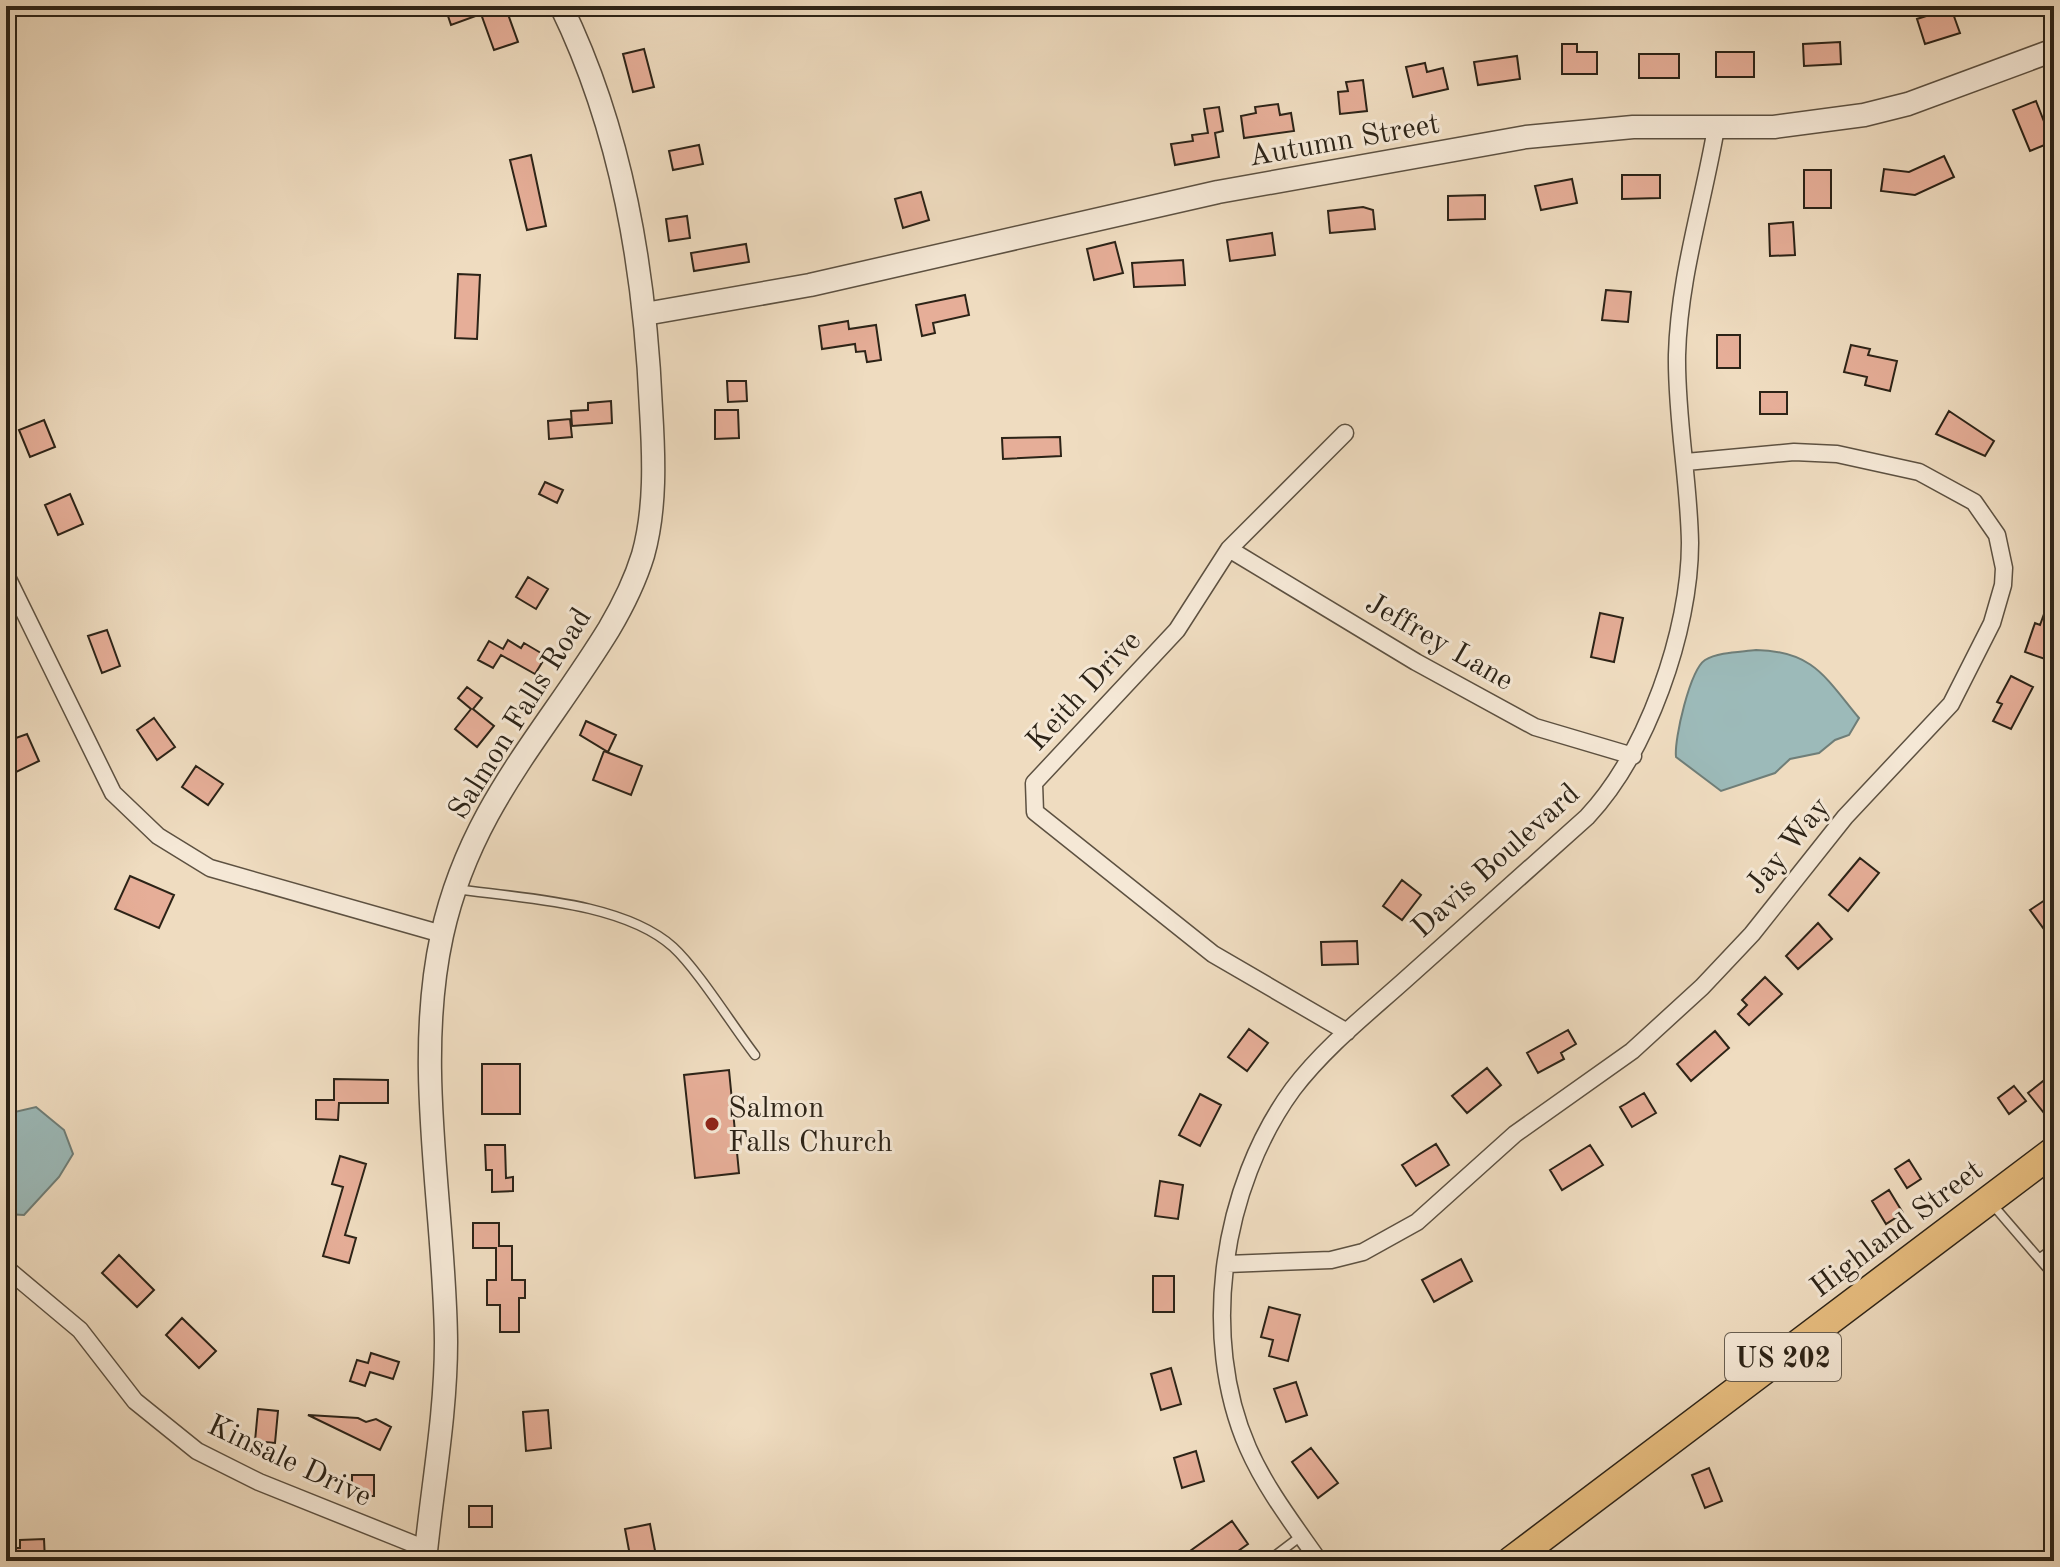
<svg xmlns="http://www.w3.org/2000/svg" width="2060" height="1567" font-family="'Old Standard TT',serif">
<style>
.water{fill:#9cbab9;stroke:#6f7e78;stroke-width:2}
.building{fill:#e6ae98;stroke:#2c2317;stroke-width:2}
.lines{fill:none;stroke-linecap:round;stroke-linejoin:round}
.service-casing{stroke:#5d5141;stroke-width:11}
.minor-casing{stroke:#5d5141;stroke-width:19}
.tertiary-casing{stroke:#5d5141;stroke-width:25}
.trunk-casing{stroke:#2c2317;stroke-width:31}
.service{stroke:#f5e8d6;stroke-width:8}
.minor{stroke:#f5e8d6;stroke-width:16}
.tertiary{stroke:#f5e8d6;stroke-width:22}
.trunk{stroke:#e8be80;stroke-width:28}
.poi-dot{fill:#8f2418;stroke:#f5e8d6;stroke-width:3}
.labels{text-anchor:middle;stroke-width:6;stroke-linejoin:round;paint-order:stroke}
.shield{fill:#f5e8d6;stroke:#685e50;stroke-width:2}
.shield-label{font-size:28px;font-weight:bold;fill:#2c2317}
.street-label{font-size:30px;fill:#2c2317;stroke:#f5e8d6}
.poi-label{font-size:30px;fill:#2c2317;stroke:#f5e8d6;text-anchor:start}
</style>
<rect width="100%" height="100%" fill="#efdcc0"/>
<filter id="stains"><feTurbulence type="fractalNoise" baseFrequency=".0025" numOctaves="4"/><feColorMatrix values="0 0 0 0 .2 0 0 0 0 .09 0 0 0 0 .02 0 0 0 .5 -.17"/></filter>
<radialGradient id="worn" r=".72"><stop offset=".6" stop-color="#630" stop-opacity="0"/><stop offset="1" stop-color="#630" stop-opacity=".3"/></radialGradient>
<path class="water" d="M1756 650C1813 651 1825 677 1859 718L1849 735 1835 740 1819 753 1790 759 1775 773 1721 791 1676 757C1674 739 1690 670 1705 660 1718 652 1741 652 1756 650Z
M36 1107 64 1130 73 1154 59 1177 24 1215 6 1214V1114Z"/>
<path class="building" d="M458 6H505L518 42 494 50 481 14 451 25 446 10Z
M1951 8 1960 33 1925 44 1917 19Z
M1840 42 1841 64 1804 66 1803 44Z
M1562 44H1577V52H1597V74H1562Z
M644 49 654 87 633 92 623 54Z
M1716 52H1754V77H1716Z
M1639 54H1679V78H1639Z
M1517 56 1520 79 1478 85 1474 62Z
M1425 63 1427 72 1443 68 1448 89 1413 97 1406 67Z
M1363 80 1367 111 1340 114 1338 92 1348 91 1346 82Z
M2036 101 2052 142 2030 151 2013 110Z
M1278 104 1280 115 1291 113 1294 131 1244 138 1241 116 1256 113 1255 107Z
M1219 107 1223 131 1215 133 1219 157 1175 165 1171 144 1193 141 1192 135 1208 133 1204 109Z
M699 145 703 164 673 170 669 151Z
M531 155 546 226 527 230 510 160Z
M1944 156 1954 177 1915 195 1881 191 1884 169 1909 172Z
M1804 170H1831V208H1804Z
M1622 175H1660V198L1622 199Z
M1572 179 1577 203 1541 210 1535 186Z
M921 192 929 220 903 228 895 199Z
M1485 195V219L1448 220V196Z
M1363 207 1373 210 1375 229 1330 233 1328 211Z
M687 216 690 238 669 241 666 219Z
M1793 222 1795 255 1770 256 1769 224Z
M1272 233 1275 255 1230 261 1227 240Z
M1115 242 1123 273 1094 280 1087 249Z
M746 244 749 262 694 271 691 253Z
M1183 260 1185 285 1134 287 1132 263Z
M458 274 480 275 477 339 455 338Z
M1606 290 1631 292 1628 322 1602 320Z
M965 295 969 315 933 323 935 333 922 336 916 305Z
M848 321 849 329 876 325 881 360 867 362 865 351 856 352 855 344 822 349 819 326Z
M1717 335H1740V368H1717Z
M1851 345 1870 349 1868 355 1897 361 1890 391 1865 385 1867 377 1844 372Z
M727 381H746L747 401 728 402Z
M1760 392H1787V414H1760Z
M611 401 612 423 572 426 571 411 588 410V403Z
M715 410H738L739 438 715 439Z
M1949 411 1994 441 1985 456 1936 434Z
M570 419 572 437 549 439 548 421Z
M44 420 55 447 30 457 19 430Z
M1060 437 1061 456 1003 459 1002 438Z
M545 482 563 490 557 503 539 494Z
M70 494 83 524 58 535 45 505Z
M528 577 548 589 536 609 516 597Z
M2052 592 2054 643 2048 660 2025 652 2035 623 2040 625Z
M1600 613 1623 618 1614 662 1591 657Z
M107 630 120 666 102 673 88 636Z
M508 640 521 648 524 643 546 656 535 674 501 655 493 668 478 660 489 641 503 649Z
M2011 676 2033 687 2011 729 1993 721 2002 704 1997 702Z
M467 687 482 698 473 709 494 726 477 747 455 729 471 709 458 698Z
M154 718 175 747 157 760 137 730Z
M6 719 16 738 27 734 39 761 12 774 6 761Z
M586 721 616 735 608 752 580 735Z
M604 751 642 766 631 795 593 780Z
M196 766 223 784 208 805 182 787Z
M1860 858 1879 873 1848 911 1829 895Z
M130 876 174 895 159 928 115 909Z
M1402 880 1421 895 1402 920 1383 906Z
M2048 898 2054 906V943L2030 910Z
M1818 923 1832 939 1798 969 1786 956Z
M1357 941 1358 964 1322 965 1321 942Z
M1765 977 1782 994 1749 1025 1738 1014 1747 1005 1742 1000Z
M1249 1029 1268 1043 1247 1071 1228 1057Z
M1568 1030 1576 1044 1561 1053 1564 1059 1538 1073 1527 1053Z
M1715 1031 1729 1048 1691 1081 1677 1064Z
M482 1064H520V1114H482Z
M1487 1068 1501 1085 1467 1113 1452 1096Z
M729 1070 739 1173 695 1178 684 1075Z
M2047 1078 2054 1087V1104L2044 1113 2028 1093Z
M334 1079 388 1080V1103H339L338 1120 316 1119V1100H334Z
M2014 1086 2026 1101 2009 1114 1998 1098Z
M1644 1093 1656 1113 1632 1127 1620 1107Z
M1200 1094 1221 1105 1200 1146 1179 1135Z
M1436 1144 1449 1165 1416 1186 1402 1165Z
M485 1145H505L506 1178 513 1177V1191L492 1192V1170H486Z
M1590 1145 1603 1165 1562 1190 1550 1170Z
M340 1156 366 1164 345 1235 356 1238 349 1263 323 1256 343 1187 332 1184Z
M1909 1160 1921 1179 1907 1188 1895 1169Z
M1160 1181 1183 1185 1178 1219 1155 1216Z
M1889 1190 1903 1213 1886 1224 1872 1201Z
M473 1223H499V1246H512V1280H525V1298H519V1332H500V1305H487V1280H496V1248H473Z
M119 1255 154 1290 137 1307 102 1273Z
M1461 1259 1472 1281 1434 1302 1422 1280Z
M1153 1276H1174V1312H1153Z
M1269 1307 1300 1315 1288 1361 1269 1356 1273 1340 1261 1337Z
M182 1318 216 1351 199 1368 166 1335Z
M371 1353 399 1362 393 1379 370 1372 365 1386 350 1381 357 1360 368 1363Z
M1171 1368 1181 1404 1161 1410 1151 1374Z
M1296 1382 1307 1415 1286 1422 1274 1389Z
M258 1409 278 1411 275 1443 255 1441Z
M548 1410 551 1448 526 1451 523 1412Z
M308 1415 358 1418 366 1422 376 1419 391 1427 380 1450Z
M1311 1448 1338 1483 1318 1498 1292 1462Z
M1196 1451 1204 1481 1182 1488 1174 1458Z
M1709 1468 1722 1501 1705 1508 1692 1475Z
M352 1475H374V1496H352Z
M469 1506H492V1527H469Z
M1232 1521 1248 1544 1224 1561H1176Z
M650 1524 657 1561H631L625 1529Z
M44 1539 45 1561H6V1548H20V1540Z"/>
<g class="lines">
<g class="service-casing">
<path id="service" d="M455 889C520 898 623 902 673 947 698 970 732 1025 755 1055
M1992 1204 2054 1276
M2040 1258 2054 1248
M1268 1561 1301 1536"/>
</g>
<g class="minor-casing">
<path id="minor" d="M1345 433 1229 549 1177 630 1034 783 1035 812 1213 954 1347 1032
M1229 549 1416 662 1535 727 1633 756
M6 575 113 793 158 836 210 868 442 934
M1227 1264 1331 1260 1363 1252 1417 1222 1515 1134 1632 1051 1702 987 1752 934 1845 817 1951 704 1992 623 2003 585 2004 568 1997 535 1974 502 1919 472 1837 454 1794 452 1686 462
M6 1268 80 1330 135 1401 197 1451 259 1482 426 1549
M1319 1561C1294 1525 1266 1489 1248 1448 1199 1336 1222 1186 1293 1089 1325 1047 1367 1014 1406 979 1467 925 1527 871 1587 817 1647 753 1690 631 1690 543 1689 480 1676 418 1677 355 1679 277 1703 204 1716 128"/>
</g>
<g class="tertiary-casing">
<path id="tertiary" d="M645 314 810 285 1218 192 1526 137 1633 127H1774L1864 115 1908 104 2054 50
M425 1561C432 1488 446 1416 446 1342 445 1208 413 1067 442 935 470 808 544 735 609 629 622 607 635 581 643 555 656 509 654 457 651 409 645 271 622 131 561 6"/>
</g>
<g class="trunk-casing">
<path id="trunk" d="M1511 1561 2054 1151"/>
</g>
<use href="#service" class="service"/>
<use href="#minor" class="minor"/>
<use href="#tertiary" class="tertiary"/>
<use href="#trunk" class="trunk"/>
</g>
<circle class="poi-dot" cx="712" cy="1124" r="8"/>
<g class="labels">
<rect class="shield" x="1725" y="1333" width="116" height="48" rx="6"/>
<g class="shield-label">
<text x="1783" y="1367">US 202</text>
</g>
<g class="street-label">
<text transform="translate(1344 139) rotate(-10)" y="10">Autumn Street</text>
<text transform="translate(1440 641) rotate(30)" y="10">Jeffrey Lane</text>
<text transform="translate(1083 690) rotate(-47)" y="10">Keith Drive</text>
<text transform="translate(519 713) rotate(-58)" y="10">Salmon Falls Road</text>
<text transform="translate(1787 845) rotate(-51)" y="10">Jay Way</text>
<text transform="translate(1495 860) rotate(-42)" y="10">Davis Boulevard</text>
<text transform="translate(1896 1228) rotate(-37)" y="10">Highland Street</text>
<text transform="translate(290 1460) rotate(25)" y="10">Kinsale Drive</text>
</g>
<g class="poi-label">
<text x="728" y="1117">Salmon<tspan x="728" dy="34">Falls Church</tspan></text>
</g>
</g>
<rect width="2060" height="1567" fill="none" stroke="#efdcc0" stroke-width="32"/>
<rect x="8" y="8" width="2044" height="1551" fill="none" stroke="#2c2317" stroke-width="4"/>
<rect x="16" y="16" width="2028" height="1535" fill="none" stroke="#2c2317" stroke-width="2"/>
<rect width="100%" height="100%" filter="url(#stains)"/>
<rect width="100%" height="100%" fill="url(#worn)"/>
</svg>
